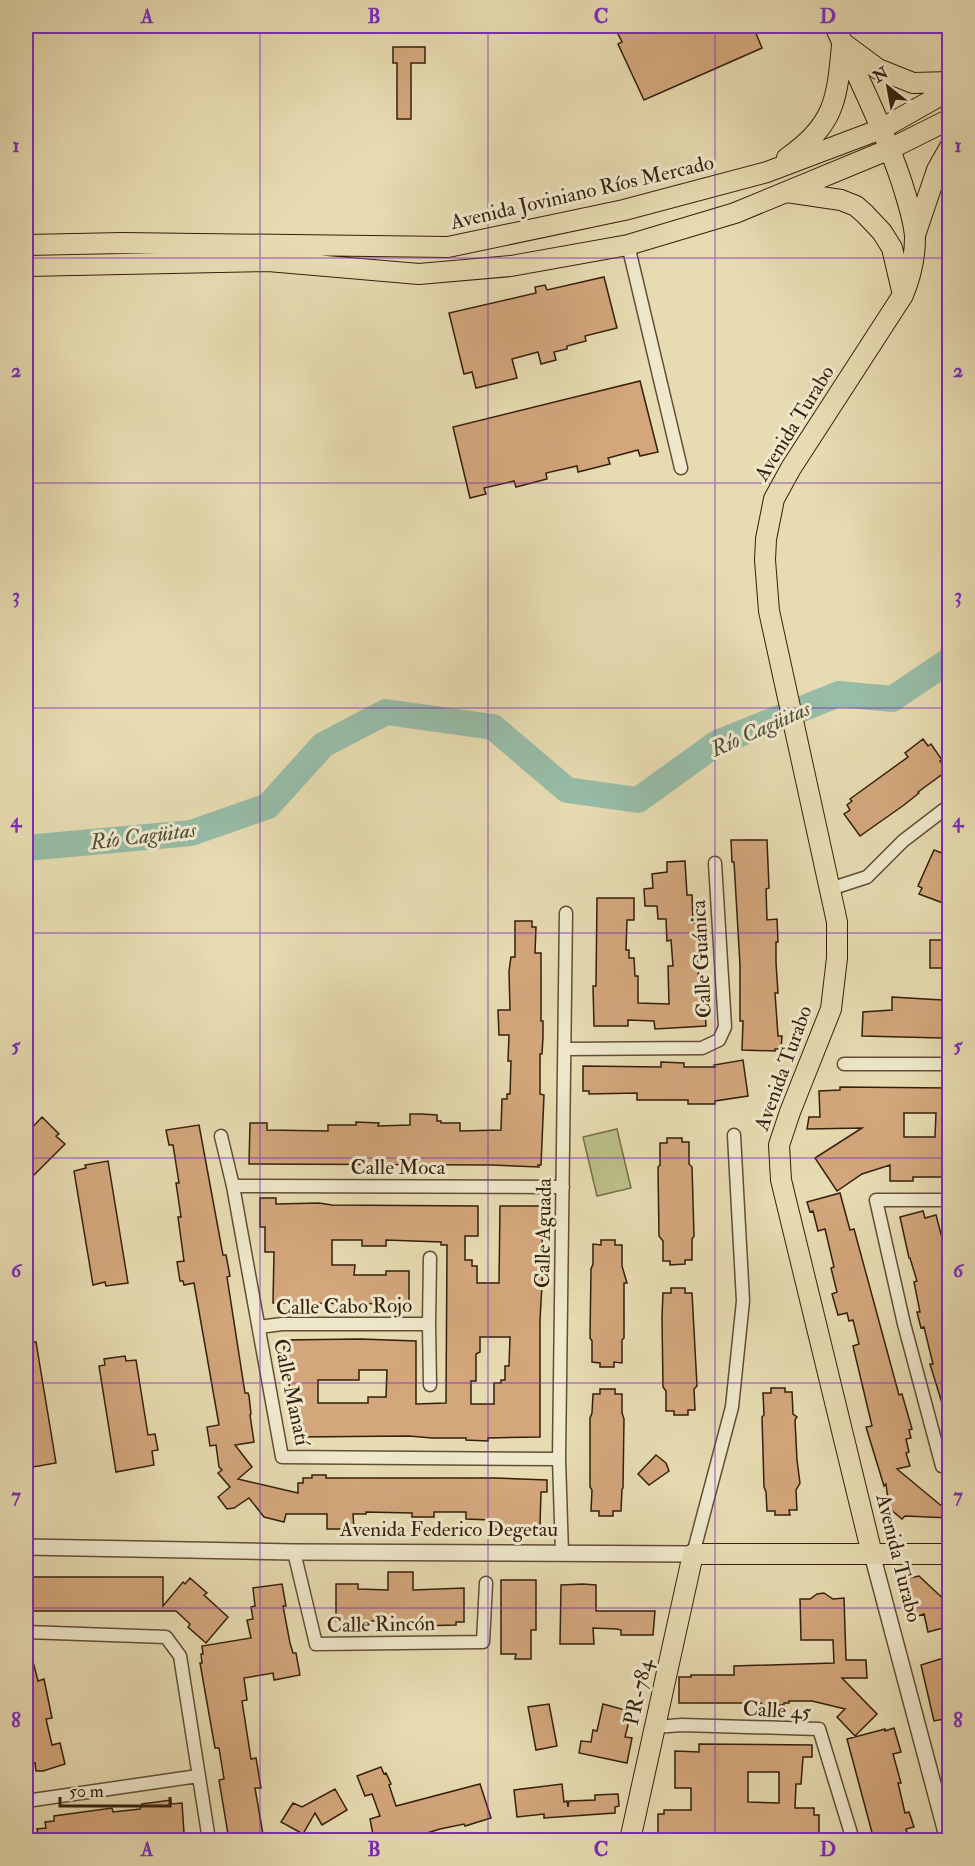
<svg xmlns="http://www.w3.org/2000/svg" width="975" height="1866" font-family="'IM FELL Double Pica',serif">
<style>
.green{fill:#bcbe87;stroke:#786e4a;stroke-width:1.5}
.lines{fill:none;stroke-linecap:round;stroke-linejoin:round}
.river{stroke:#97bca7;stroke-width:26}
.building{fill:#d3a67c;stroke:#351f0c;stroke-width:1.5;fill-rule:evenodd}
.minor-casing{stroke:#624e35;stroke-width:15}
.tertiary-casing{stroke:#624e35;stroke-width:18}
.primary-casing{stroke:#351f0c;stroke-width:22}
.minor{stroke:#efe8cc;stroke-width:12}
.tertiary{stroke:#efe8cc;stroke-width:15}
.primary{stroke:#e7dbb1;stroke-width:20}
.grid{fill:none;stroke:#7b2cbf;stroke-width:1.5;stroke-opacity:0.55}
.labels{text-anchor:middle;stroke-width:6;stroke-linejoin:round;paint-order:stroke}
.street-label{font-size:21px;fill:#351f0c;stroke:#efe8cc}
.water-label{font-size:22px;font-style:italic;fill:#524e3a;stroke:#efe8cc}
.neatline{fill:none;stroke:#7b2cbf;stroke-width:2}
.grid-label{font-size:20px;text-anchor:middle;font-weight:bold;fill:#7b2cbf}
</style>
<rect width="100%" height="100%" fill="#e7dbb1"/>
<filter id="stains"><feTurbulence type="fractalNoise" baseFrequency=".00333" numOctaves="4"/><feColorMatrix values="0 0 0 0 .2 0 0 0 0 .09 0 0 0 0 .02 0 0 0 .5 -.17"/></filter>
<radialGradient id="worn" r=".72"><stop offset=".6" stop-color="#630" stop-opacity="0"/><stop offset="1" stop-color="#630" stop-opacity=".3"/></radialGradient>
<path class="green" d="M617 1129 631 1188 597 1196 583 1137Z"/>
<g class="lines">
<path class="river" d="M26 848 191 833 268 806 323 745 386 712 493 727 567 790 638 800 717 743 839 694 892 699 950 660"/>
</g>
<path class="building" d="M614 26H753L762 48 644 100 618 44 622 42Z
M393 47H425V63H411V119H397V63H393Z
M604 277 617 328 585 336 586 341 567 346V349L554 352 556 360 541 364 538 352 512 359 517 378 476 388 472 372 464 374 449 313 536 293 535 287 545 285 547 290Z
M640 381 658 452 640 456 638 450 608 458 610 464 578 472 577 466 546 473 547 479 516 487 514 481 484 488 486 494 470 498 453 427Z
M923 739 928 746 931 744 942 760 940 761 945 767 942 770 944 773 918 792 919 793 904 805 860 836 844 814 850 810 847 805 852 801 850 799 908 757 905 753Z
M731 840H767L769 888 766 889 767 920 777 919 778 942H776V963L778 993H775L778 1036H782L781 1049H775V1051L742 1050 743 1021H740V965L734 862H732Z
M934 850 950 856V887L943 903 919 894 922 888 918 886Z
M685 861 687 895H692L693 923 696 922 700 1010H705L706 1026 655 1029 654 1021 628 1020V1026H594L593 986H596L597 898H634V920H627L626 950H629V958H634L635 976H638V1003L669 1004 668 966H673L671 940 667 941 666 919H658L657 906H645L644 889 653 888 652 874 667 872V862Z
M515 921H532V927H536L535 953H541V1021H543V1037L542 1054H540V1094L544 1095 541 1165H538L539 1167 492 1165 249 1164 250 1123H267V1130L328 1131V1125H356V1122L379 1123 378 1126 410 1125V1114H421L437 1115V1121H441V1123H460V1131L501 1130 502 1099H507V1094H510L511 1061H508L509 1035H499L498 1010H510L509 971 511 957H515Z
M930 940H950V955L949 961H946V968H930Z
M892 997 942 1000V1038L862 1036 863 1012 892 1010Z
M743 1060 748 1096 715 1101V1104H688V1100H637V1093L589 1094V1091H583V1066L661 1067V1062L684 1063V1067H715L714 1065Z
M840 1087 950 1088V1177H913V1181H890V1165L862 1174 837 1191 815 1158 862 1128 807 1129 809 1117H820L819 1091 840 1090ZM904 1113H936L935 1137H904Z
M42 1117 59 1134 56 1136 65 1144 26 1183V1134Z
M199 1125 223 1255H226L230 1276 227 1277 245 1393H248L249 1396 251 1414 250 1415 254 1442 235 1445 252 1467 238 1479 298 1493V1483H303V1478H312V1475H326V1478H494L547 1480V1492H541L540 1525 530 1528V1530L490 1529 491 1520 466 1519V1512H434V1517H412V1513L366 1512V1514H353L354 1529H327V1514H286L284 1522 264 1517 249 1498 234 1508 227 1509 218 1497 230 1487 218 1473 222 1470 219 1467 216 1445 210 1446 207 1427 219 1425 194 1283 184 1285 183 1281H180L177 1262 184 1261 178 1217H181L176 1183H179L173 1145H169L166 1130Z
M667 1138H682V1142H689V1164L692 1167 694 1236 692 1239V1260H685V1264L670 1265V1261H663V1241L659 1236 658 1167 660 1165V1143H667Z
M108 1161 128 1283 106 1286 105 1282 93 1285 74 1171 86 1168 85 1165Z
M840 1193 850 1230 854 1229 899 1395 902 1394 912 1429 909 1430 911 1438 906 1439 909 1452 906 1453 910 1466 897 1469 950 1513V1518L905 1516 902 1519 889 1508 886 1484 884 1486 866 1427 872 1426 853 1346 859 1344 853 1320 849 1321 847 1313 838 1315 832 1294 837 1292 831 1268 834 1267 825 1229 818 1231 813 1211 810 1212 807 1202Z
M260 1198H276V1204L319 1203 332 1205 478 1206V1236H465V1260H472V1266H477V1283H499L500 1206H541L543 1267 540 1320V1437L488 1438V1441L466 1440V1438H432L409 1436 297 1437V1416H290L289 1378H287V1362H284V1340L360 1339 416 1341V1404L446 1403 447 1245H441V1242L386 1240V1246H362V1240H332V1265H355L354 1275H386V1271H409V1304L273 1303 274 1252H265V1227H260ZM480 1337H510L509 1366H505V1380H501V1383H494V1404H471V1381H476V1354L480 1352ZM359 1370H387L386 1397H368V1403H318V1380H359Z
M923 1211 925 1218 936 1215 950 1268V1415L946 1416 930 1364H933L924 1327 921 1328 917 1312H920L914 1282 917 1281 910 1258H909L900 1217Z
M601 1240H615V1245H622V1266L627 1283H624V1338L622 1340V1363L614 1362V1367H600V1363L592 1362V1341L590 1338 591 1269 593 1264V1244L601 1245Z
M671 1288H685V1293H692L697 1386 694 1389 695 1410H688V1415H674V1411H666V1391L663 1387 662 1317 663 1293H671Z
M36 1342 56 1463 33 1467 32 1464 26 1465V1344Z
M125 1356 126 1361 136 1360 148 1435 155 1434 158 1450 152 1451 154 1465 116 1472 99 1366 105 1365 104 1359Z
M771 1388H785V1392H792L793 1414 797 1417 795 1420 797 1460 800 1483 796 1490 797 1510H789L790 1515H775V1511H767L766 1492 764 1487 762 1417 764 1415 763 1393H771Z
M600 1389H615V1394H622V1413L624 1419 623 1488 622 1489 621 1511H613V1516H599V1511H591L592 1490 590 1487V1418L592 1413 593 1394H600Z
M656 1455 666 1463 669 1471 649 1485 638 1474Z
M388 1572H413V1590L464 1588V1622H456V1625L418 1626V1621H336V1584H358V1589L388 1590Z
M919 1576 950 1605V1626L928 1632 924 1614 915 1617 905 1579Z
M26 1577H163V1606L183 1582 185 1584 190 1578 207 1593 204 1595 228 1617 206 1643 188 1627 190 1624 176 1611H33V1607H26Z
M501 1580H536V1630H531V1659H515L516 1654H501Z
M282 1584 286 1606H283L290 1643 293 1653H296L300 1675 274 1680 273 1673 244 1678 247 1700 242 1701 251 1759 256 1758 261 1788H255L264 1840H229L219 1780 224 1779 219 1748H215L200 1663H202L201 1654H203L202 1646 251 1638 247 1620 253 1619 251 1607 255 1606 253 1588Z
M583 1584 596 1585V1611H655L653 1635H621V1630L617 1629 593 1628 594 1644H560L561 1585Z
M824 1593 833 1599 844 1598 846 1660H866L867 1678H842L877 1714 855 1736 837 1717 845 1709 812 1701H789V1703H784V1705H762L761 1703H679V1677H691V1675H734V1666L834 1663 833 1640H801L800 1599H810L817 1594Z
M26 1650H30L38 1681 44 1679 52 1718 46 1719 52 1745 60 1743 65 1764 43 1771H36L35 1763 30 1764 26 1745Z
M950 1656V1718L934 1721 921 1665Z
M549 1704 557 1746 536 1750 528 1707Z
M603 1704 629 1711 626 1721H629L625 1737 632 1738 627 1763 579 1753 581 1741 591 1742 593 1730 597 1731Z
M894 1728 901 1752 893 1754 901 1783H898L905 1813 909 1812 914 1827 906 1829 909 1840H874L847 1739 885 1729V1731Z
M699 1744 812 1745V1757H803L801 1784H796L795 1808H814V1815H819V1840H658V1814H664V1810H691V1788H675V1751L699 1752ZM748 1772H779V1803L748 1802Z
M381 1767 384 1774 386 1773 391 1784 389 1785 396 1806 480 1784 491 1818 465 1826 464 1824 440 1829 404 1840H374L370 1819 380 1816 372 1794 365 1796 357 1776Z
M562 1784 564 1802 567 1801 568 1807 569 1801 595 1800V1795L618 1794 619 1806 615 1807V1813L544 1818V1814L517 1817 514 1790Z
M335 1789 347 1810 322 1825 315 1813 303 1834 281 1822 293 1803 302 1807Z
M171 1800V1804L182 1803 184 1833 140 1840H39L37 1829 46 1828 45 1822 54 1821V1816L112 1808 113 1812 140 1809 142 1804Z"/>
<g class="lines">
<g class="minor-casing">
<path id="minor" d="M628 245 681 468
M830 889 867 877 903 841 950 805
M565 1049 702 1048 719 1040 725 1027 715 863
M844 1064H950
M221 1136 233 1186 282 1457 559 1459
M233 1186 563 1187
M950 1200H876L904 1324 942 1466H950
M259 1327 282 1324H429
M430 1385 429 1324 430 1258
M294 1552 316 1644 483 1642 486 1583
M562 1554 559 1459 566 913
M693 1554 732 1407 743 1301 734 1135
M26 1632 166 1637 180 1656 209 1840
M655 1727 682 1725 819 1729 853 1840
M26 1801 198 1776"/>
</g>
<g class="tertiary-casing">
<path id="tertiary" d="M26 1547 294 1552 693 1554
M872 1554 948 1840"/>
</g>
<g class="primary-casing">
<path id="primary" d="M835 26C858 78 884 129 902 183 907 200 914 219 915 237 915 258 911 276 903 295L791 468 774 499 766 539 765 560 769 611 837 922V958L831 1009 790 1112 779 1145 781 1180 872 1554
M843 43 878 69 913 83 950 82
M787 158C835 125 837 99 842 45
M787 192 841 200 856 206 865 214 882 232 892 248 903 295
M915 235 937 170 950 147
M26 245 123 243 448 247 624 210 767 172 881 129 950 90
M26 266 268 261 419 274 511 266 628 245 735 213 890 149 950 119
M630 1840 693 1554H950"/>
</g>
<use href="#minor" class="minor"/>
<use href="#tertiary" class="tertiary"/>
<use href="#primary" class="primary"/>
</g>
<path class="grid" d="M260 26V1840M488 26V1840M715 26V1840M26 258H950M26 483H950M26 708H950M26 933H950M26 1158H950M26 1383H950M26 1608H950"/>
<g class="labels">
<g class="street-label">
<text transform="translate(582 192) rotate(-13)" y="7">Avenida Joviniano Ríos Mercado</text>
<text transform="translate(794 423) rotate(-58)" y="7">Avenida Turabo</text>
<text transform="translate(701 959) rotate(-93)" y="7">Calle Guánica</text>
<text transform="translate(783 1068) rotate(-70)" y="7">Avenida Turabo</text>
<text x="398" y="1174">Calle Moca</text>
<text transform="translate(543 1233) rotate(-89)" y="7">Calle Aguada</text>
<text transform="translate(344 1306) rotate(-1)" y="7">Calle Cabo Rojo</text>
<text transform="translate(292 1392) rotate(78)" y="7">Calle Manatí</text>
<text x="449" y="1536">Avenida Federico Degetau</text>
<text transform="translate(899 1558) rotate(76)" y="7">Avenida Turabo</text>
<text transform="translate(381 1624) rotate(-1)" y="7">Calle Rincón</text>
<text transform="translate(638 1692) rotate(-77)" y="7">PR-784</text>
<text transform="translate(777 1710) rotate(3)" y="7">Calle 45</text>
</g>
<g class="water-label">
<text transform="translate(760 728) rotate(-24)" y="8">Río Cagüitas</text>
<text transform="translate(143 835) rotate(-7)" y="8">Río Cagüitas</text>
</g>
</g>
<rect width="975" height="1866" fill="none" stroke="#e7dbb1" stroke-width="66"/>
<g transform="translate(888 87) rotate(329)" stroke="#efe8cc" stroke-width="4.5" paint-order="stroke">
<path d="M0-4.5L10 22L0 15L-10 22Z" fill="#351f0c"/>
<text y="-9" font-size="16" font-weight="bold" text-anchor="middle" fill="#351f0c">N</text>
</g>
<path d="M60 1797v9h110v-9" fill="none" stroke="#351f0c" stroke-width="3"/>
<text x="69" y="1797" font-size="18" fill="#351f0c" stroke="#efe8cc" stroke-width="4.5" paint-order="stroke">50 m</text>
<rect x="33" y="33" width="909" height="1800" class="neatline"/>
<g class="grid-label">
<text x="147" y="23">A</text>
<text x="374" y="23">B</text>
<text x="601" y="23">C</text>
<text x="828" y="23">D</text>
<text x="16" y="152">1</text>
<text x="958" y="152">1</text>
<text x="16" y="377">2</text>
<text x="958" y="377">2</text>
<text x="16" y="602">3</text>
<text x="958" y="602">3</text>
<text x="16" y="827">4</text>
<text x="958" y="827">4</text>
<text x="16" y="1052">5</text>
<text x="958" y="1052">5</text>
<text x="16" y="1277">6</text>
<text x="958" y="1277">6</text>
<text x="16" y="1502">7</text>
<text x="958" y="1502">7</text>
<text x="16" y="1727">8</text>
<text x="958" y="1727">8</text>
<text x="147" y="1856">A</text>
<text x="374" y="1856">B</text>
<text x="601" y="1856">C</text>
<text x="828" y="1856">D</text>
</g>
<rect width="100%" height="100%" filter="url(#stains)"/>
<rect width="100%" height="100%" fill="url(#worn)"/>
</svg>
